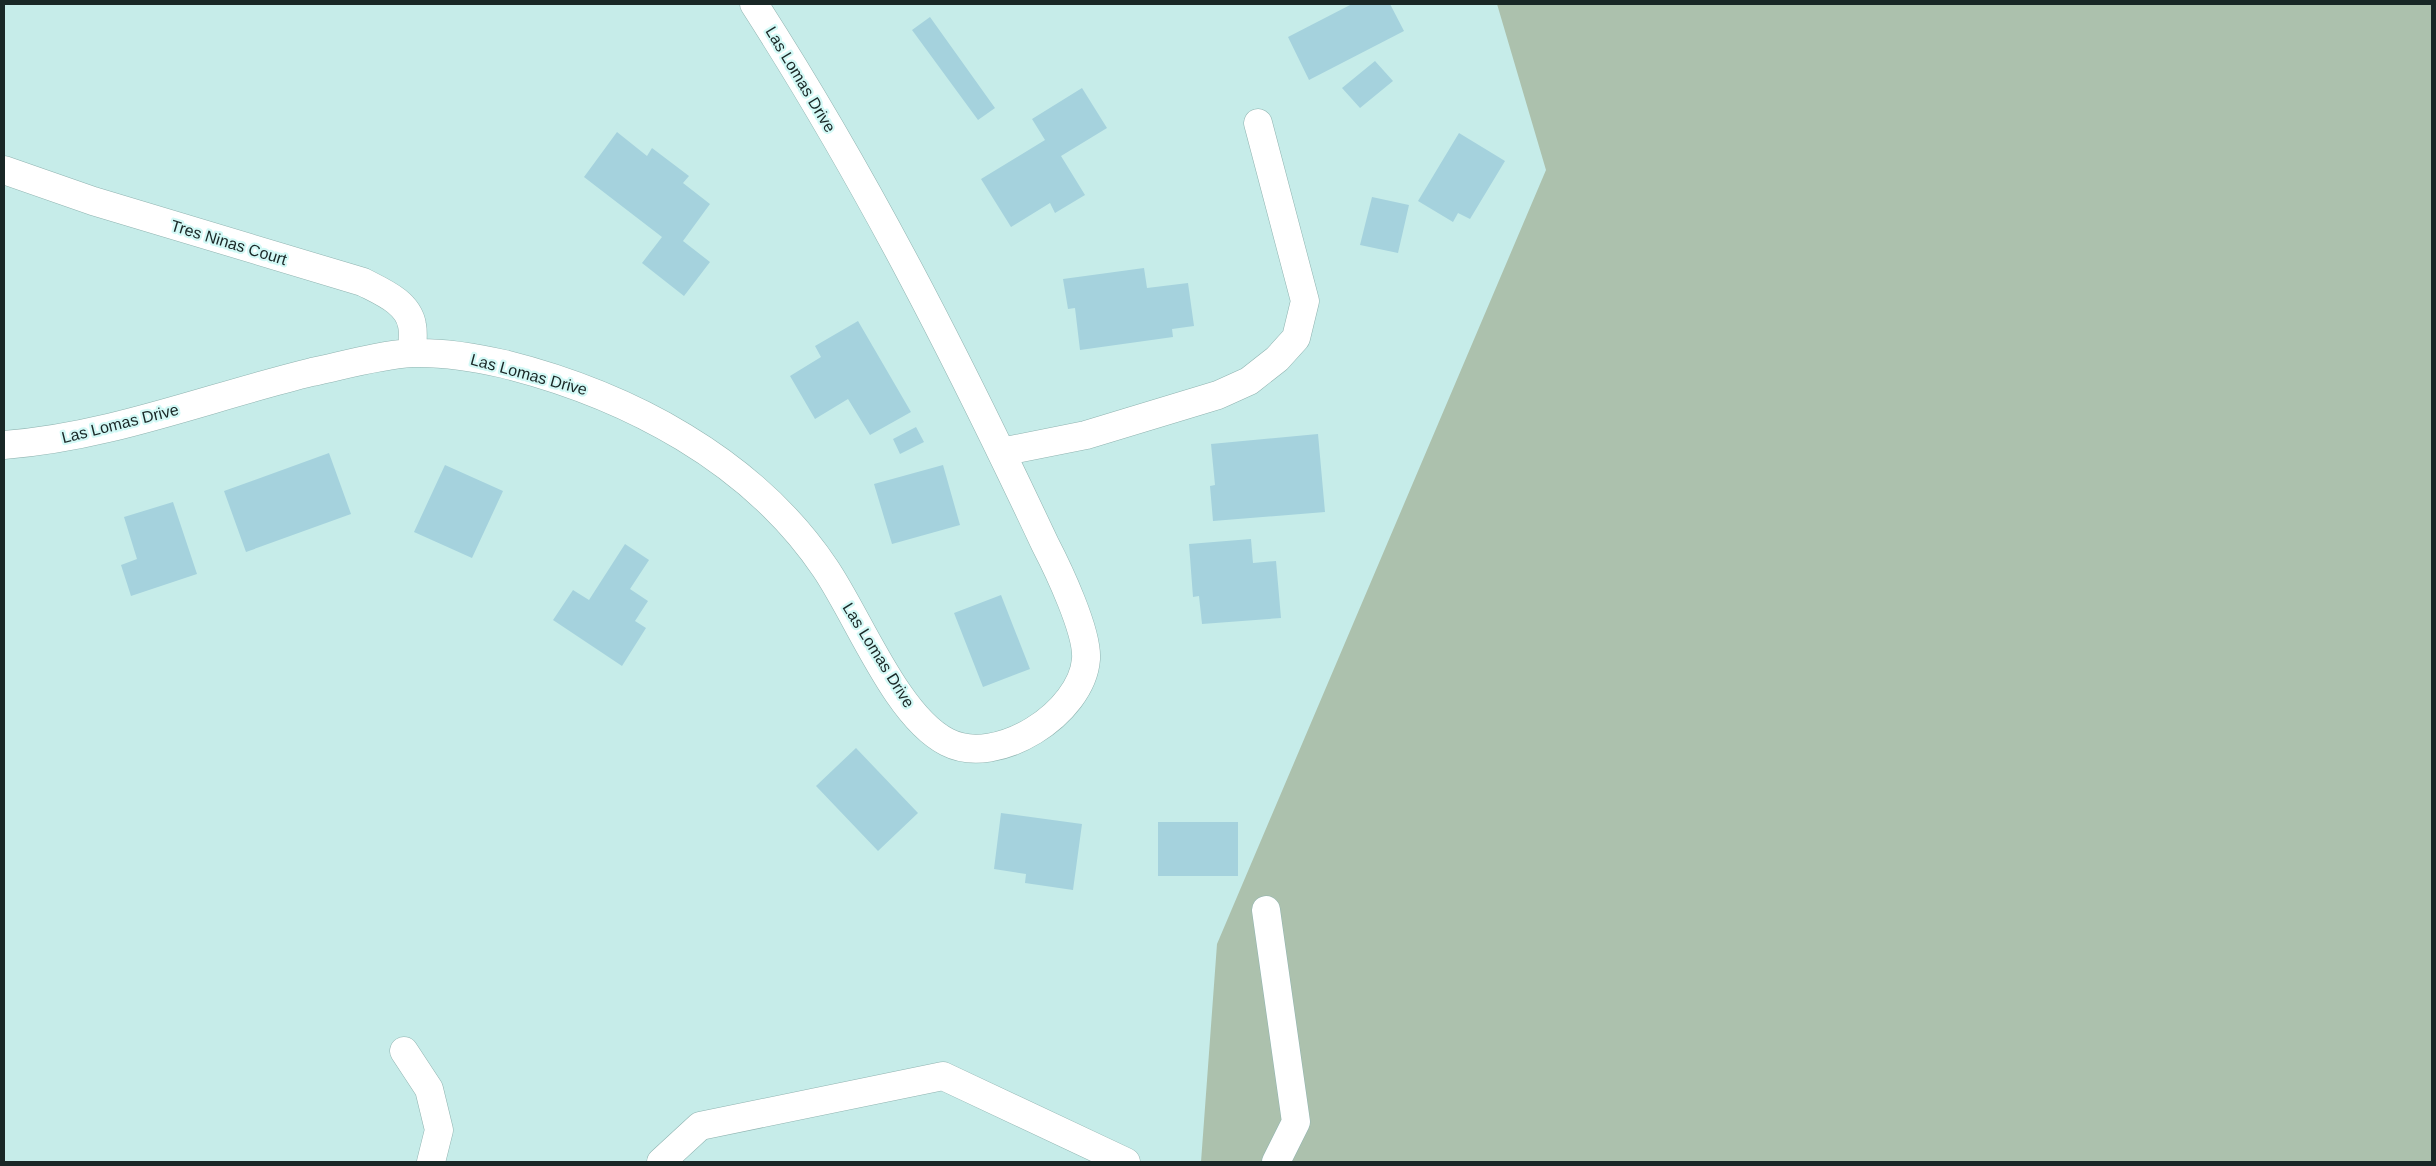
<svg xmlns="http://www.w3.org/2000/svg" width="2436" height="1166" font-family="Helvetica,sans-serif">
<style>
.green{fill:#acc1ad}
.building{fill:#a5d2dd}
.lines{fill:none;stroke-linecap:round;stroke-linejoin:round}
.minor-casing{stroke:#8fb3b0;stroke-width:29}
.minor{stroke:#fff;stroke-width:28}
.labels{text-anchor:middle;stroke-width:4.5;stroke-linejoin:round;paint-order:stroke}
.street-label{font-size:16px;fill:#192726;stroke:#d3f9f6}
</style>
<rect width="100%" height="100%" fill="#c6ece9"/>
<path class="green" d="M1497 4H2432V1162H1201L1217 944 1546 170Z"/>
<path class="building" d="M1352 4H1390L1404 31 1309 80 1288 37Z
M930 17 995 108 978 120 912 30Z
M1375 61 1393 81 1360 108 1342 88Z
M1082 88 1107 128 1061 156 1085 195 1055 213 1050 203 1011 227 981 179 1045 140 1032 119Z
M617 132 647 156 652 148 689 176 683 183 710 204 683 241 710 262 684 296 642 263 662 237 584 177Z
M1459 133 1505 161 1470 219 1458 213 1453 222 1418 201Z
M1372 197 1409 205 1398 253 1360 245Z
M1144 268 1147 288 1188 283 1194 326 1172 329 1173 337 1080 350 1075 308 1068 309 1063 279Z
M858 321 911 412 870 435 848 399 815 419 790 376 821 357 815 346Z
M916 427 924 442 900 454 893 439Z
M1318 434 1325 512 1213 521 1210 486 1215 485 1211 444Z
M329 453 351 514 246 552 224 491Z
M445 465 503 491 472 558 414 532Z
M943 465 960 525 892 544 874 484Z
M173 502 197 574 131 596 121 565 137 559 124 517Z
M1251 539 1253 563 1276 561 1281 618 1202 624 1199 596 1193 597 1189 544Z
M625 544 649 560 630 589 648 601 635 621 646 628 622 666 553 620 573 590 589 600Z
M1001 595 1030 669 983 687 954 613Z
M856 748 918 813 878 851 816 786Z
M1001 813 1082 824 1073 890 1025 883 1026 874 994 869Z
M1158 822H1238V876H1158Z"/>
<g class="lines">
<g class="minor-casing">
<path id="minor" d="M4 170 93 201 363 282C382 292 408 302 412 325 414 334 412 345 412 353
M4 445C110 437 209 397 312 372 345 365 379 355 412 353 443 352 474 357 504 364 628 395 752 460 825 568 858 616 896 716 947 742 997 768 1082 713 1086 659 1088 632 1058 569 1045 544 958 359 865 176 754 4
M1001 452 1086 435 1218 395 1249 381 1277 359 1296 338 1305 301 1258 123
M1266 910 1296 1122 1276 1162
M404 1051 429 1089 439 1130 431 1162
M661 1162 700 1126 943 1076 1126 1162"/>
</g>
<use href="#minor" class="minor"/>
</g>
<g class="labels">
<g class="street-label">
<text transform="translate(801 79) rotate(59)" y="6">Las Lomas Drive</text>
<text transform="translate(229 242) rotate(17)" y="6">Tres Ninas Court</text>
<text transform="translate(529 374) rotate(15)" y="6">Las Lomas Drive</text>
<text transform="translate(120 423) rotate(-14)" y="6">Las Lomas Drive</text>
<text transform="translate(879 655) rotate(58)" y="6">Las Lomas Drive</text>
</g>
</g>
<rect width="2436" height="1166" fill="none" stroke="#192726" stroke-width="10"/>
</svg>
